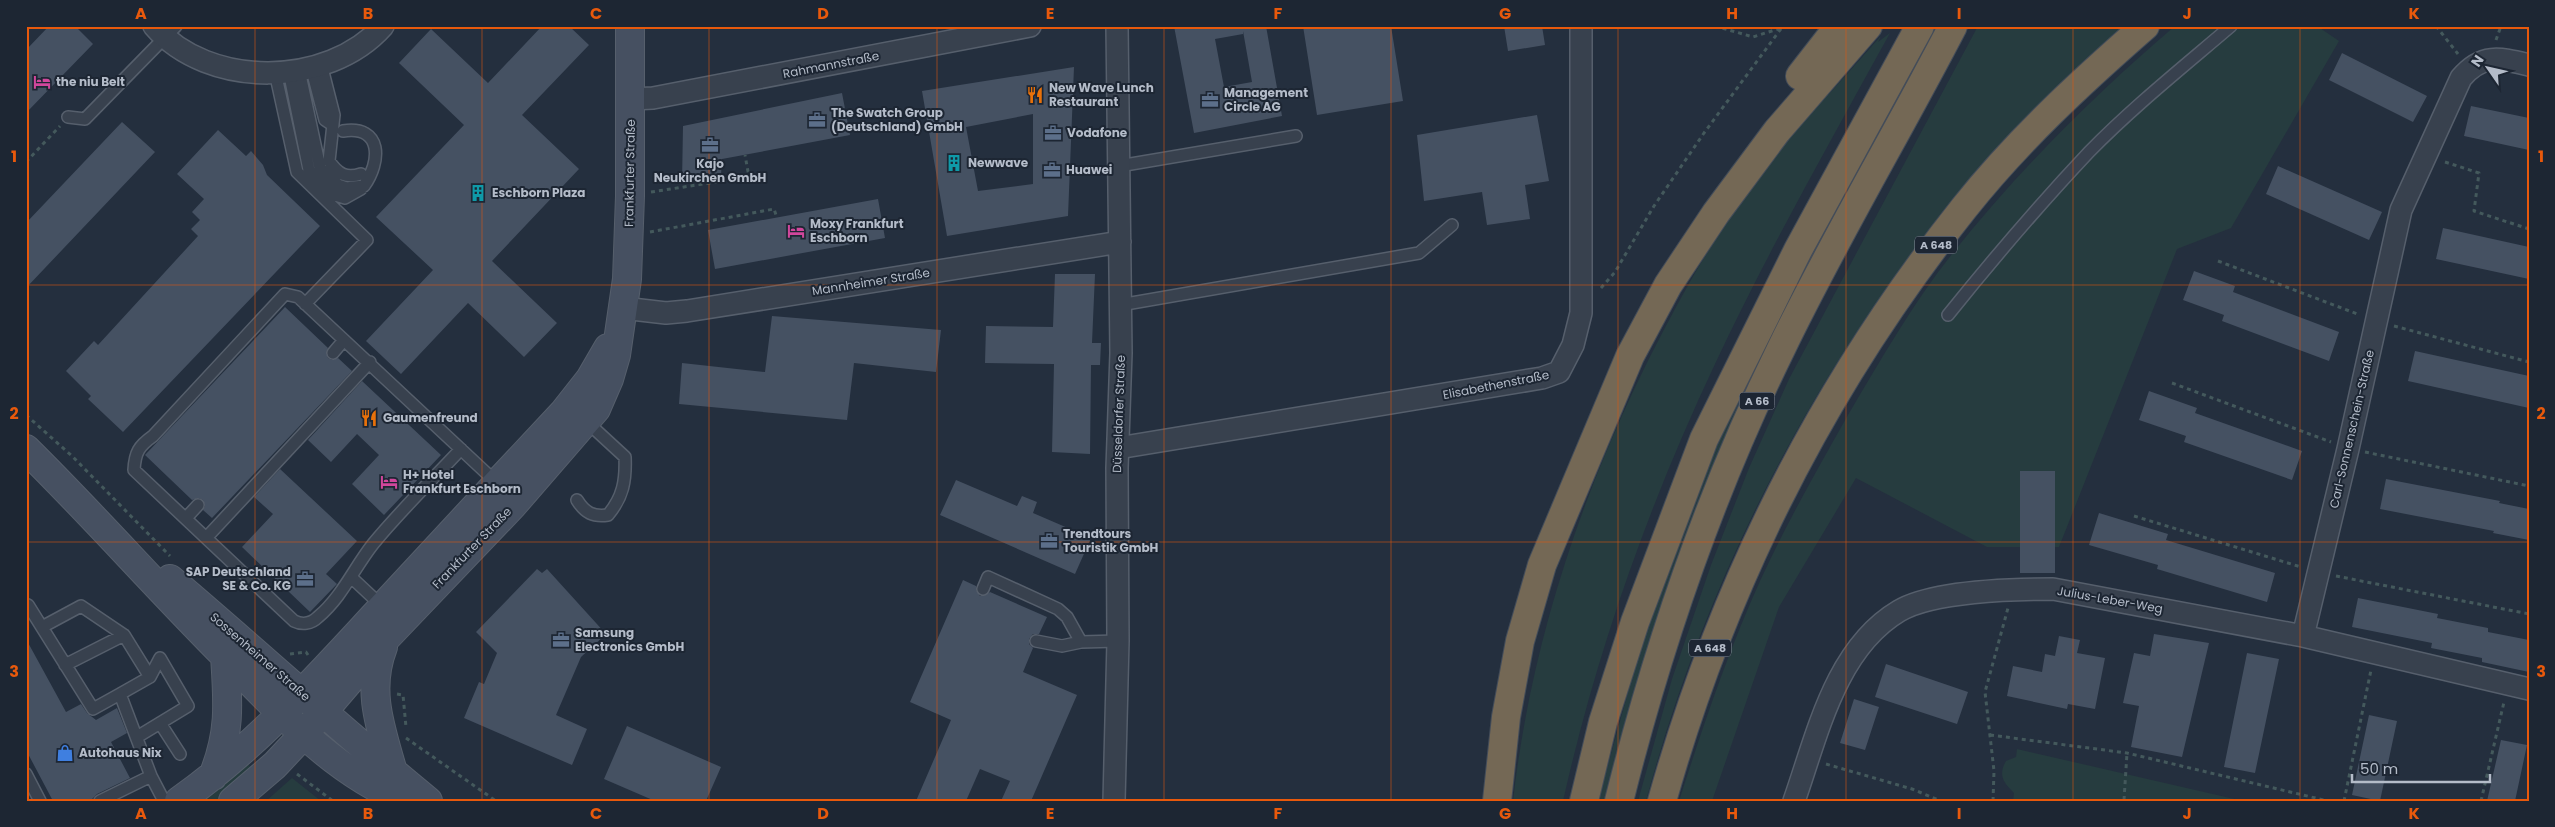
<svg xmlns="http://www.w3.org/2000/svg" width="2555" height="827" font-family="Poppins,sans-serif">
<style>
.green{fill:#263c3f}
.building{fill:#455162;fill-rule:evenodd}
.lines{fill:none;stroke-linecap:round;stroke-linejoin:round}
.lane-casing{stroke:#565f6c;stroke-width:14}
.street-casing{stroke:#565f6c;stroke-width:24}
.secondary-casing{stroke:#565f6c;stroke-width:30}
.highway-casing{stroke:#434c59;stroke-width:30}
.path{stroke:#44595c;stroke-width:3;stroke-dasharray:4 4;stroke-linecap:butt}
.lane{stroke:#38414e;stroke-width:11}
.street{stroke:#38414e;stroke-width:21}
.secondary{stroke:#465061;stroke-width:28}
.highway{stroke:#746855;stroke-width:28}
.grid{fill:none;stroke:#e8590c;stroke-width:1;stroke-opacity:0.55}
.labels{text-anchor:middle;stroke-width:4;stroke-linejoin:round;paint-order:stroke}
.shield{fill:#1d2633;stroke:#878f9c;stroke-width:1}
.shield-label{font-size:11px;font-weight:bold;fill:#b4bcc9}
.street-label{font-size:12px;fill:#b4bcc9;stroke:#1d2633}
.poi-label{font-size:12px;font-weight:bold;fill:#b4bcc9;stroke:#1d2633;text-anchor:start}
.neatline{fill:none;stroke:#e8590c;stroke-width:2}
.grid-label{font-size:16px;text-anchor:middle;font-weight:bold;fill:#e8590c}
</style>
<rect width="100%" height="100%" fill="#242f3e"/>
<path class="green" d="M1933 26H1940L1729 431C1677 551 1636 674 1604 801H1598L1644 634 1705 473 1735 403 1780 309Z
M1978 26H2124C1891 229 1726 503 1646 801H1638L1672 679 1711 565 1749 468 1789 379Z
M2175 26H2317L2339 41 2231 228 2177 249 2059 547H1987L1856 478 1779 607 1712 801H1679C1703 726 1728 652 1760 581 1786 524 1817 470 1848 415 1880 361 1913 303 1952 254 2019 170 2093 96 2175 26Z
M1890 33C1830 142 1768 251 1715 364 1649 504 1597 650 1563 801H1513C1534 614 1602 435 1695 273 1733 208 1780 149 1827 90L1828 95 1881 36 1878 42Z
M2017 749 2243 801H2013L2014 793C2003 782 1998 775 2006 761L2016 757Z
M248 764 254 772 219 801H201Z
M292 778 321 801H266Z"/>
<path class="building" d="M49 26H75L93 44 26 113V50Z
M542 26H569L589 45 522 115 579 169 492 261 557 323 524 357 468 303 401 374 366 341 433 270 376 217 464 125 399 63 431 29 488 83Z
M1174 26H1266L1282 116 1194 133ZM1243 31 1252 82 1224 87 1215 39 1243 34Z
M1303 26H1391L1403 101 1317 115Z
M1504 26H1542L1545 45 1508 51Z
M2342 53 2427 96 2413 122 2329 80Z
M1074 67 1068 216 947 236 922 91ZM1033 114V184L978 191 966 127Z
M842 93 850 135 722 159 721 175 682 182 683 126Z
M2471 106 2529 118V150L2464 136Z
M1537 115 1549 181 1525 185 1530 219 1487 225 1482 192 1424 201 1417 135Z
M122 122 155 152 26 288V223Z
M218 130 246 156 251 151 263 165 267 175 320 226 123 432 88 399 91 396 66 371 94 341 98 345 198 236 191 229 200 220 192 212 204 199 177 174Z
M2278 166 2382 212 2369 240 2266 194Z
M878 199 885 238 715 269 708 230Z
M2443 228 2529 247V279L2436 259Z
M2194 271 2235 286 2233 292 2339 332 2329 361 2222 321 2224 315 2183 300Z
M1055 274H1095L1092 343H1101L1100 365H1091L1090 454 1052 452 1054 364 985 363 986 326 1053 327Z
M285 307 328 348 326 352 328 358 332 360 338 358 352 371 212 518 203 510 205 506 203 500 199 498 192 500 145 455Z
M772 316 941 330 936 372 854 363 847 420 679 404 682 363 765 372Z
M2415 351 2529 376V408L2408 381Z
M362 381 441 455 384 515 352 484 379 455 357 434 331 462 308 440Z
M2149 391 2197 408 2195 413 2302 451 2292 480 2184 442 2186 436 2139 420Z
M280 469 357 541 326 574 337 584 310 612 242 547 273 514 254 497Z
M2020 471H2055V573H2020Z
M2386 479 2500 501 2499 503 2529 509V540L2493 533 2494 531 2380 509Z
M956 480 1017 506 1022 496 1037 502 1033 513 1091 538 1075 574 940 515Z
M2099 513 2168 534 2166 540 2275 573 2267 602 2157 569 2158 565 2089 545Z
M537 569 542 573 547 569 606 634 581 657 556 715 587 729 572 765 464 718 479 682 484 684 497 653 476 632Z
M963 580 976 586V590L980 596H984L990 592 1047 617 1039 634H1033L1029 639V644L1033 648 1023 672 1077 695 1031 801H1001L1010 781 980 769 966 801H916L951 720 910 702Z
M2358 598 2438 614 2437 618 2488 628V632L2529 640V672L2482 662V658L2431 648 2432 643 2352 627Z
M2154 634 2209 643 2182 757 2131 747 2139 706 2123 703 2134 653 2150 656Z
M2059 636 2080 640 2077 653 2105 658 2095 709 2068 704 2067 709 2007 696 2013 666 2042 672 2045 654 2055 656Z
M26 639 66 712 81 704 87 713 96 720 117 708 127 733 111 742 130 778 97 794 90 801H53L26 750Z
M2247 653 2279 659 2255 773 2224 767Z
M1886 664 1968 692 1957 724 1875 697Z
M1854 699 1879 707 1865 750 1840 743Z
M2369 715 2397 721 2380 801 2352 795Z
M627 726 721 767 706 801H655L604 779Z
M2501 740 2527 745 2515 801H2487Z"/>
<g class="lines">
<g class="lane-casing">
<path id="lane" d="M321 64 334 115 329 161C338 174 346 179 361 174
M311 66 325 120 331 124
M299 70 320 168 338 185 346 188 364 186C381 162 383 125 343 131
M289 71 309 170 335 195 345 198 361 189
M275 72 297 172 367 240 305 304
M68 117 85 119 176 26
M1119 166 1296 136
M1120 305 1419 253 1452 225
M1948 315C1993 259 2040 204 2089 152 2133 107 2183 67 2231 26
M333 353 344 340
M461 449C432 480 400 511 373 544 354 568 342 597 318 617 311 624 302 625 294 621L134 470C135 452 139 446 153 436L285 294 298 297 497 483
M577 500C585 513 593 517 608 515 623 497 626 481 625 457L587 422
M186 518 198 505
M207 537 370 362
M352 578 383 607
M983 589 988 577 1058 609 1067 617 1081 642
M26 606 28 605 93 709 120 694 151 776 164 801
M42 627 81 606 124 635 150 677 160 658 188 706 137 737
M1036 641 1062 646 1081 642 1118 641
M65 665 124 635
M120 694 150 677
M160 723 180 754
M26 774 40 801
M100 801 151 776"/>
</g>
<g class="street-casing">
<path id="street" d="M154 26C208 89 328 88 383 26
M631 99 653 98 1030 26
M623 308 666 313 687 311 1120 242
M1118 448 1542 378 1559 372 1573 345 1581 313V26
M2303 636 2348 449 2401 210 2461 78C2482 53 2500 58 2529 65
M1114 801 1118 641 1117 468 1121 353 1117 26
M1794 801C1817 736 1835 649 1899 611 1932 591 2014 589 2053 589L2303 636 2529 689"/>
</g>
<g class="secondary-casing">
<path id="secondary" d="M26 449C95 517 158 589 226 657 279 711 333 772 405 801
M170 579C256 652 340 729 428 801
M383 647C366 691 381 729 393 772
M213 776C231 732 228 702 225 656
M179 801C255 747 313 682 376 614 438 547 501 479 564 412L590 379 608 348
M233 801 275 765 304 734 386 638 512 506 596 409 609 379 616 355 627 279 630 196V26"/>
</g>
<g class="highway-casing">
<path id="highway" d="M1800 76 1839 26
M1497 801 1506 717 1520 641 1542 565 1630 356 1668 285 1716 213 1777 131 1868 26
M1584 801 1603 722 1635 622 1704 439 1798 250 1920 26
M1619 801C1658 645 1710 493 1781 349 1834 239 1897 134 1953 26
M1662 801C1723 584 1824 384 1964 208 2017 141 2081 82 2145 26"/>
</g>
<path class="path" d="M1715 26 1753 37 1781 28
M2436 26 2458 54
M2496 40 2501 26
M26 162 60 126
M2445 162 2479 173 2474 211 2529 229
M651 192 749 177 745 155
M650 232 774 209 777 218
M2218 261 2360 315
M1601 288 1615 272 1654 206 1704 133 1783 26
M2394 326 2529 362
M2172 383 2331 442
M26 415 72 456 170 556
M2365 452 2529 486
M2134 516 2301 567
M2336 576 2529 614
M290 654 306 652 308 655
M397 694 403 695 406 727
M1990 735 2127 753 2328 801
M406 738 496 801
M1826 764 1912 789 1941 801
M297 774 333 801
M2124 800 2127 753
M1993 801 1994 771 1985 692 2008 608
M2344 801 2371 670
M2481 801 2504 702"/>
<use href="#lane" class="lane"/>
<use href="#street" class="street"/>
<use href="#secondary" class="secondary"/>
<use href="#highway" class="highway"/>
</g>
<path class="grid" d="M255 26V801M482 26V801M709 26V801M937 26V801M1164 26V801M1391 26V801M1618 26V801M1846 26V801M2073 26V801M2300 26V801M26 285H2529M26 542H2529"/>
<defs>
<g id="hotel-bare" transform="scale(1.35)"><path d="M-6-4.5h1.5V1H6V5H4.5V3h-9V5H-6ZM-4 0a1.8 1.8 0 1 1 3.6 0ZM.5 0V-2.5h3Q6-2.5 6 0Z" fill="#d1479c" stroke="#1d2633" stroke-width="2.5" paint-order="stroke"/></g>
<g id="restaurant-bare" transform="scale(1.35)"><path d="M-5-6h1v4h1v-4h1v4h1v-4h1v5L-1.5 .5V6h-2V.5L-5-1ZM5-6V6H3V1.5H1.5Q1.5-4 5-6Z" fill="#e8710a" stroke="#1d2633" stroke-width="2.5" paint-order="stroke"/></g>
<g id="office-bare" transform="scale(1.35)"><path d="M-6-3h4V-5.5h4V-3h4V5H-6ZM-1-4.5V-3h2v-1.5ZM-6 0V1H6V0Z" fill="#5c6f8a" stroke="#1d2633" stroke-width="2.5" paint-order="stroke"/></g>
<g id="building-bare" transform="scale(1.35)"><path d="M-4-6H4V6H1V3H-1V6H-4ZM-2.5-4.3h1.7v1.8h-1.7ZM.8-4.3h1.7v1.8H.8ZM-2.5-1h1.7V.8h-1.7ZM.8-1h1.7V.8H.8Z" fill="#0f9aa8" stroke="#1d2633" stroke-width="2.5" paint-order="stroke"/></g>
<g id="shop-bare" transform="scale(1.35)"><path d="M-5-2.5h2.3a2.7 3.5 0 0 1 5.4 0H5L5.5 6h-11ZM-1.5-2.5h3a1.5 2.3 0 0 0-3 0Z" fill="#3f7fe0" stroke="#1d2633" stroke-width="2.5" paint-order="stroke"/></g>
</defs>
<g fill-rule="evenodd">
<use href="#hotel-bare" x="42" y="82"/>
<use href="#restaurant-bare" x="1035" y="95"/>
<use href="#office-bare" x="1210" y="100"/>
<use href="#office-bare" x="817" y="120"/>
<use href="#office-bare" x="1053" y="133"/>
<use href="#office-bare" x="710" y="145"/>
<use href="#building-bare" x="954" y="163"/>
<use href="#office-bare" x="1052" y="170"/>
<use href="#building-bare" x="478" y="193"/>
<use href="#hotel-bare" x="796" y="231"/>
<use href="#restaurant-bare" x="369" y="418"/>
<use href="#hotel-bare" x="389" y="482"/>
<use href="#office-bare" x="1049" y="541"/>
<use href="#office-bare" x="305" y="579"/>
<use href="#office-bare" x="561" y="640"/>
<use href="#shop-bare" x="65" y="753"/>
</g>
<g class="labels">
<g class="shield">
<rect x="1915" y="236.5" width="42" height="17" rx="4"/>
<rect x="1739.5" y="392.5" width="35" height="17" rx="4"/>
<rect x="1689" y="639.5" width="42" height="17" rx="4"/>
</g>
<g class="shield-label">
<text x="1936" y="249">A 648</text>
<text x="1757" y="405">A 66</text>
<text x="1710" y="652">A 648</text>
</g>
<g class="street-label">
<text transform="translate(831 65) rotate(-11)" y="4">Rahmannstraße</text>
<text transform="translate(630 173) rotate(-89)" y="4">Frankfurter Straße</text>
<text transform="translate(871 282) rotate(-9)" y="4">Mannheimer Straße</text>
<text transform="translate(1496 385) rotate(-11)" y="4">Elisabethenstraße</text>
<text transform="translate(1119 414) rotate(-88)" y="4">Düsseldorfer Straße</text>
<text transform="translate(2352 429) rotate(-77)" y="4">Carl-Sonnenschein-Straße</text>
<text transform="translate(472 548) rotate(-46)" y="4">Frankfurter Straße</text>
<text transform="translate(2110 600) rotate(10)" y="4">Julius-Leber-Weg</text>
<text transform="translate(260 657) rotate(41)" y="4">Sossenheimer Straße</text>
</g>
<g class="poi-label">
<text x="56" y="86">the niu Belt</text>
<text x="1049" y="92">New Wave Lunch<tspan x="1049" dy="14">Restaurant</tspan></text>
<text x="1224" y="97">Management<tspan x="1224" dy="14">Circle AG</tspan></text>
<text x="831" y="117">The Swatch Group<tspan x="831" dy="14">(Deutschland) GmbH</tspan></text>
<text x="1067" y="137">Vodafone</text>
<text x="968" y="167">Newwave</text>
<text x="710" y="168" text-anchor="middle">Kajo<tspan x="710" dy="14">Neukirchen GmbH</tspan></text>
<text x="1066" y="174">Huawei</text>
<text x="492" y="197">Eschborn Plaza</text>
<text x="810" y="228">Moxy Frankfurt<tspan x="810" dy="14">Eschborn</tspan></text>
<text x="383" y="422">Gaumenfreund</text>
<text x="403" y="479">H+ Hotel<tspan x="403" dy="14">Frankfurt Eschborn</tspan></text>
<text x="1063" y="538">Trendtours<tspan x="1063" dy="14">Touristik GmbH</tspan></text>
<text x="291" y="576" text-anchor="end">SAP Deutschland<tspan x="291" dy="14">SE &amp; Co. KG</tspan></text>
<text x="575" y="637">Samsung<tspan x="575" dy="14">Electronics GmbH</tspan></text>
<text x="79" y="757">Autohaus Nix</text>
</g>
</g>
<rect width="2555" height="827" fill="none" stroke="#1d2633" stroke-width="55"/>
<g transform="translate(2488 68) rotate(304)" stroke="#1d2633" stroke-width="4" paint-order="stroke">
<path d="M0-4L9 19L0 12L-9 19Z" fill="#b4bcc9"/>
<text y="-8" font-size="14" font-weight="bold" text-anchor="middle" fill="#b4bcc9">N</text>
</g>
<path d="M2352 774v8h138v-8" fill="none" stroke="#b4bcc9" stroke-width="2.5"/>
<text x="2360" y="774" font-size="15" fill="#b4bcc9" stroke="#1d2633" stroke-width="4" paint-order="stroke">50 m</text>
<rect x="28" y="28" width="2500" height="772" class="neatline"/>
<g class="grid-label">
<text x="141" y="19">A</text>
<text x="368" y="19">B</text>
<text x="596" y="19">C</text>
<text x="823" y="19">D</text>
<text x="1050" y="19">E</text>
<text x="1278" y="19">F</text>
<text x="1505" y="19">G</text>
<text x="1732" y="19">H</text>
<text x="1959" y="19">I</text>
<text x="2187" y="19">J</text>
<text x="2414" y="19">K</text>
<text x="14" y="162">1</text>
<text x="2541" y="162">1</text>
<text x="14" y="419">2</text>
<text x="2541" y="419">2</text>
<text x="14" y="677">3</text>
<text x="2541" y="677">3</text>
<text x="141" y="819">A</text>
<text x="368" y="819">B</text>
<text x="596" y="819">C</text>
<text x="823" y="819">D</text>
<text x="1050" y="819">E</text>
<text x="1278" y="819">F</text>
<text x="1505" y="819">G</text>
<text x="1732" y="819">H</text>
<text x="1959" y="819">I</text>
<text x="2187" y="819">J</text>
<text x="2414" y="819">K</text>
</g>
</svg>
